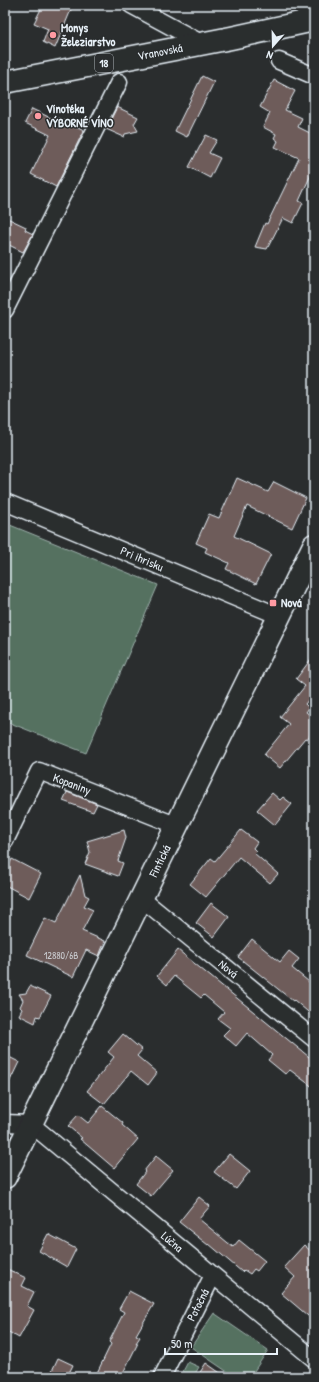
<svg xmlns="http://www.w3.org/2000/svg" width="319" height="1382" font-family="'Patrick Hand',sans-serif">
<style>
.green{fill:#557160;stroke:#9eb1ac}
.building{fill:#6e5b5a;stroke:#e8f1f8}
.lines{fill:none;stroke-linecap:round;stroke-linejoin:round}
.street-casing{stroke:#e8f1f8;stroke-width:19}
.secondary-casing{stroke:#e8f1f8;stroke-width:25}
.primary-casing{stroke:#e8f1f8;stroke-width:25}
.street{stroke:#2a2d2e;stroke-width:16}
.secondary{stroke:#2a2d2e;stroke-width:22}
.primary{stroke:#2a2d2e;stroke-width:22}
.poi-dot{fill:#ff9aa2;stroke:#2a2d2e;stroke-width:1.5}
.labels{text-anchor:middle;stroke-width:3;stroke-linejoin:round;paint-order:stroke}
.number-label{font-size:10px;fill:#caccd0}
.shield{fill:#2a2d2e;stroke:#afb6bb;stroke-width:1}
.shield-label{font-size:11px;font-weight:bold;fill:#e8f1f8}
.poi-label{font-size:12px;font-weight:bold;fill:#e8f1f8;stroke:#2a2d2e;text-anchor:start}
.street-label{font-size:12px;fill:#e8f1f8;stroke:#2a2d2e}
</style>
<rect width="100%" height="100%" fill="#2a2d2e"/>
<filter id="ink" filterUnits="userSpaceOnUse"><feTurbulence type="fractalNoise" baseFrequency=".025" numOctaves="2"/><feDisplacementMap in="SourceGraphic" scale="8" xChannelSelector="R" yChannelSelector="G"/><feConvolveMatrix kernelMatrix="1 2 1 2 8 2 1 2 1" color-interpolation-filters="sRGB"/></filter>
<g filter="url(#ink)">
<path class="green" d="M5 523 158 585 86 753 5 721Z
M214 1313 268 1350 250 1377H235L191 1347Z
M188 1362 199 1367 193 1377H180Z"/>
<path class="building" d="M43 5H73L55 48 43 42 48 29 34 23Z
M202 76 214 82 187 137 175 131Z
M274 80 295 91 285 110 302 118 298 127 314 135V168L299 201 303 203 293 223 283 218 267 249 255 247 265 223 267 224 299 158 275 147 278 141 274 138 276 134 263 127 270 113 260 107Z
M117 107 138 117 134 124 138 131 125 134 124 137 106 129Z
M32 109 57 121 59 118 84 130 56 187 31 174 50 135 25 123Z
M206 135 217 140 209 153 220 158 210 178 189 167Z
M5 217 26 227 25 230 33 234 23 252 5 243Z
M237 478 268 492 274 482 306 498 292 528 247 506 234 536 271 554 256 584 226 569 229 563 205 552 207 548 196 543 209 514 219 518Z
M314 655V693L305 704 309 708 306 712 314 718V730L307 739 305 738 280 768 264 755 289 724 280 717 305 686 296 679Z
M67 792 97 804 93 812 63 801Z
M272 793 280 800 283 797 292 804 275 825 257 810Z
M124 830 126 838 118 861 123 863 118 876 85 864 90 852 87 841Z
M241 830 257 842 253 848 256 851 254 853 278 874 270 883 239 857 206 897 190 884 211 858 215 861Z
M12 859 41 874 29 898 5 885V873Z
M80 875 85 895 89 897 84 906 93 910 82 931 105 941 99 956 86 950 73 977 27 955 45 918 56 923Z
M211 903 229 917 214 937 196 923Z
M252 939 280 962 289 951 299 959 292 968 314 986V1017L294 1000 293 1001 238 957Z
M178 950 314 1061V1088L290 1070 285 1074 268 1060 272 1055 247 1033 236 1046 223 1035 230 1028 218 1019 224 1012 204 995 201 998 174 976 167 985 157 976Z
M30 986 51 996 40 1017 37 1016 35 1023 19 1015 22 1009 20 1007 23 1000 19 994 26 993Z
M123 1034 142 1050 137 1056 157 1073 148 1085 131 1071 104 1104 87 1091 114 1057 108 1052Z
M5 1055 19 1062 5 1091Z
M102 1106 123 1123 122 1125 138 1139 114 1168 80 1139 82 1138 68 1126 78 1115 88 1123Z
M229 1154 250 1171 236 1189 214 1172Z
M156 1156 173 1170 151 1196 136 1184 145 1172 144 1171Z
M199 1197 210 1206 199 1219 233 1247 239 1240 265 1261 257 1271 254 1269 250 1274 244 1270 242 1272 209 1244 208 1245 179 1222Z
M48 1234 76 1249 67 1267 39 1251Z
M304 1245 314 1254V1321L281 1293 295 1277 284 1267Z
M5 1268 26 1278 22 1286 34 1292 27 1306 34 1310 19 1338 5 1330Z
M129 1291 154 1304 136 1335 140 1337 136 1343H138L121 1377H95L111 1344 109 1342 124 1312 119 1309Z
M58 1358 73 1365 67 1377H49Z
M206 1363 226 1377H197Z"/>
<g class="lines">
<g class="street-casing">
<path id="street" d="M131 5 203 44
M279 61 314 76
M5 310 119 82
M5 502 279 616
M5 841 39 771 178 826
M142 899 314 1039
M5 1123 31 1124 314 1359
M162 1377 213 1275"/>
</g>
<g class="secondary-casing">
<path id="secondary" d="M5 1177 314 545"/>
</g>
<g class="primary-casing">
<path id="primary" d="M5 82 231 38 314 20"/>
</g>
<use href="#street" class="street"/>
<use href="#secondary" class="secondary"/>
<use href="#primary" class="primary"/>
</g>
</g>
<g class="poi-dot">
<circle cx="53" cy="35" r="4"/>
<circle cx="38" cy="116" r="4"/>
<rect x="269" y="599" width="8" height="8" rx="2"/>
</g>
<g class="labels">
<g class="number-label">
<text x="61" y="959">12880/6B</text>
</g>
<rect class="shield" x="95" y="54" width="18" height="18" rx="3"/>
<g class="shield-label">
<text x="104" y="67">18</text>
</g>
<g class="poi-label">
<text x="61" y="32">Monys<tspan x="61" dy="14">Železiarstvo</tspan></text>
<text x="46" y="113">Vínotéka<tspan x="46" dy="14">VÝBORNÉ VÍNO</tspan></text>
<text x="281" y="607">Nová</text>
</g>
<g class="street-label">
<text transform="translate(160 52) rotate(-11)" y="4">Vranovská</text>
<text transform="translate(142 559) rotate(23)" y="4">Pri ihrisku</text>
<text transform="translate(72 784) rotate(21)" y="4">Kopaniny</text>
<text transform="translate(160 861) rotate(-64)" y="4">Fintická</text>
<text transform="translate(228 969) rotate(39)" y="4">Nová</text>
<text transform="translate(172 1242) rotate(40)" y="4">Lúčna</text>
<text transform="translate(198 1305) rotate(-63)" y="4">Potočná</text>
</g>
</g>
<rect width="319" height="1382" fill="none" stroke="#2a2d2e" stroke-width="20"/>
<rect x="10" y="10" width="299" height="1362" fill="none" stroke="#e8f1f8" stroke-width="1.5" filter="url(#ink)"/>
<g transform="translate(273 46) rotate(200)" stroke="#2a2d2e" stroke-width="3" paint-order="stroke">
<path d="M0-3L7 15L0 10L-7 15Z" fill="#e8f1f8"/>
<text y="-6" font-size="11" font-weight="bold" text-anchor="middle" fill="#e8f1f8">N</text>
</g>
<path d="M165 1348v6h112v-6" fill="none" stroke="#e8f1f8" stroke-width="2"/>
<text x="171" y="1348" font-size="12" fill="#e8f1f8" stroke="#2a2d2e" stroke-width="3" paint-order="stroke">50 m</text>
</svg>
